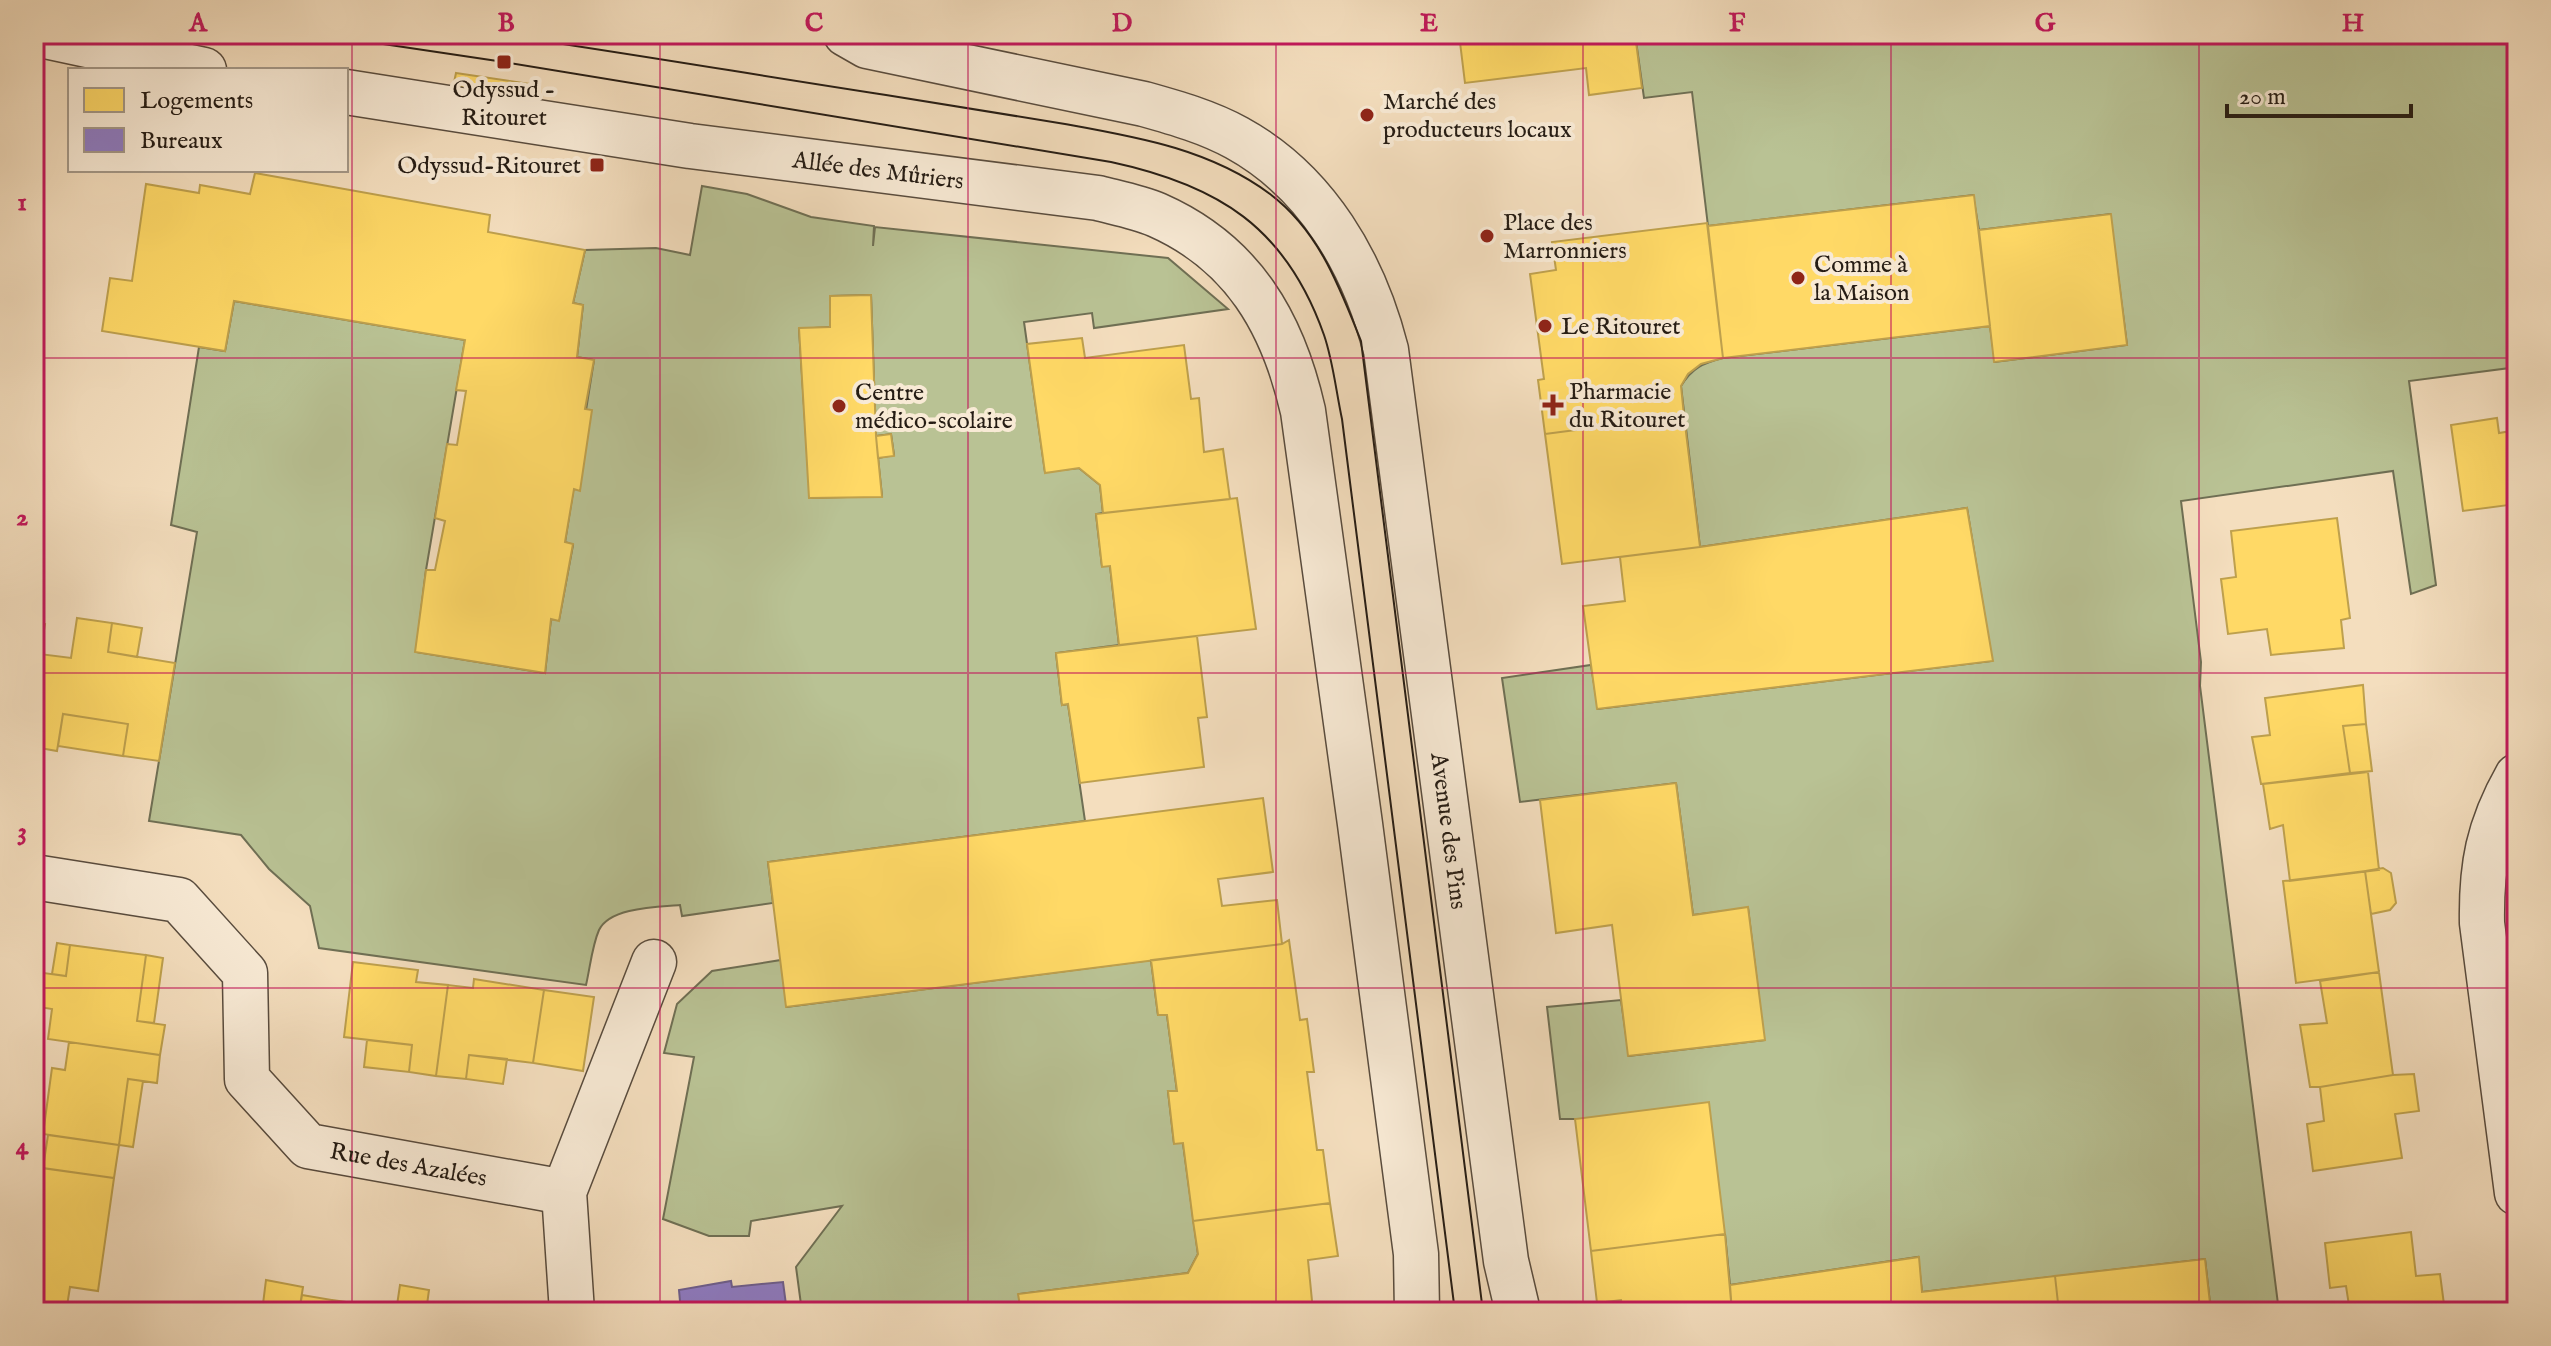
<svg xmlns="http://www.w3.org/2000/svg" width="2551" height="1346" font-family="'IM FELL English',serif">
<style>
.green{fill:#b9c294;stroke:#6f6f54;stroke-width:2;fill-rule:evenodd}
.homes{fill:#ffd966;stroke:#bea04d;stroke-width:2}
.offices{fill:#8e7cc3;stroke:#6e5f8e;stroke-width:2}
.lines{fill:none;stroke-linecap:round;stroke-linejoin:round}
.minor-casing{stroke:#594c3e;stroke-width:47}
.minor{stroke:#f8ead5;stroke-width:44}
.tram{stroke:#251c14;stroke-width:2}
.grid{fill:none;stroke:#c2185b;stroke-width:2;stroke-opacity:0.55}
.poi-dot{fill:#8f2418;stroke:#f8ead5;stroke-width:3}
.labels{text-anchor:middle;stroke-width:8;stroke-linejoin:round;paint-order:stroke}
.poi-label{font-size:24px;fill:#251c14;stroke:#f8ead5;text-anchor:start}
.street-label{font-size:24px;fill:#251c14;stroke:#f8ead5}
.neatline{fill:none;stroke:#c2185b;stroke-width:3}
.grid-label{font-size:26px;text-anchor:middle;font-weight:bold;fill:#c2185b}
</style>
<rect width="100%" height="100%" fill="#f4debe"/>
<filter id="stains"><feTurbulence type="fractalNoise" baseFrequency=".0025" numOctaves="4"/><feColorMatrix values="0 0 0 0 .2 0 0 0 0 .09 0 0 0 0 .02 0 0 0 .5 -.17"/></filter>
<radialGradient id="worn" r=".72"><stop offset=".6" stop-color="#630" stop-opacity="0"/><stop offset="1" stop-color="#630" stop-opacity=".3"/></radialGradient>
<path class="green" d="M1635 34H2517V367L2409 381 2436 585 2411 594 2393 471 2181 501 2201 662 2200 686 2279 1312H2211L2205 1259 1922 1292 1918 1257 1730 1285 1725 1234 1575 1119H1560L1547 1007 1621 1000 1629 1056 1764 1040 1748 908 1693 915 1676 783 1520 802 1502 678 1591 665 1598 709 1992 661 1967 508 1700 547 1681 386C1692 368 1703 363 1723 358L1990 326 1995 362 2127 345 2110 214 1979 230 1973 195 1708 226 1692 92 1644 98Z
M702 186 747 194 811 217 874 226 873 246 875 227 1168 258 1228 309 1094 328 1092 313 1024 322 1045 472 1079 468 1100 485 1103 513 1096 514 1102 566H1110L1119 645 1056 653 1062 705 1068 704 1085 821 768 862 773 903 682 916 680 905C658 907 610 907 599 930 592 946 590 968 586 985L319 948 310 906 269 869 241 835 149 821 197 532 171 525 199 347 225 351 234 301 465 340 426 570 416 652 545 673 551 619 559 620 573 545 565 542 594 360 577 357 583 305 573 303 585 250 656 248 690 255ZM871 295 876 436 891 434 894 455 878 458 882 496 810 498 799 329 830 327 831 296Z
M781 960 787 1007 1151 960 1158 1015H1167L1177 1091H1168L1174 1143H1183L1198 1254 1188 1273 1019 1294 1021 1312H802L796 1267 842 1206 751 1221 749 1236H709L663 1219 694 1057 664 1053 677 1004 712 971Z"/>
<path class="homes" d="M1459 34H1635L1642 88 1589 95 1586 68 1465 83Z
M456 73 537 85 534 104 452 92Z
M255 173 490 215 488 232 585 250 573 303 583 305 577 357 594 360 585 409 592 410 580 491 574 489 565 542 573 544 559 621 551 619 545 673 415 652 426 570H435L445 521 435 518 447 444 457 445 466 391 456 390 465 340 234 301 225 351 102 331 110 278 132 281 146 184 199 193 200 185 250 194Z
M1974 195 1990 326 1723 358 1708 226Z
M2111 214 2127 345 1994 362 1979 230Z
M1707 223 1723 358 1701 364 1688 374 1681 386 1684 416 1545 434 1538 380 1544 379 1530 274 1556 270 1552 242Z
M871 295 876 436 882 497 809 498 799 328 830 327V296Z
M1082 338 1085 358 1184 345 1191 399 1199 398 1204 452 1223 449 1230 499 1103 513 1100 485 1079 468 1045 473 1027 344Z
M1684 416 1700 547 1562 564 1545 434Z
M2497 418 2499 433 2517 430V528L2511 529 2508 505 2463 511 2451 425Z
M891 434 894 456 878 458 876 436Z
M1237 498 1256 629 1119 645 1110 566 1102 567 1096 514Z
M1967 508 1993 661 1597 709 1583 606 1625 601 1620 557 1700 547Z
M2337 518 2350 618 2341 620 2344 648 2271 655 2267 629 2228 634 2221 579 2236 577 2231 531Z
M77 618 112 623 108 652 175 663 159 761 123 756 128 724 63 714 57 751 34 747V693L40 654 71 658Z
M34 622 45 624 34 693Z
M112 623 142 628 137 657 108 652Z
M1197 636 1207 717 1198 718 1204 767 1080 783 1068 704 1062 705 1056 653Z
M2363 685 2366 724 2343 726 2350 773 2261 784 2252 737 2270 735 2265 698Z
M63 714 128 724 123 756 58 746Z
M2366 724 2372 771 2350 773 2343 726Z
M2368 772 2379 870 2290 881 2283 825 2270 829 2263 784Z
M1676 783 1693 915 1748 907 1765 1040 1628 1056 1612 925 1556 933 1540 800Z
M1263 798 1273 872 1218 879 1222 906 1277 900 1282 944 786 1007 768 862Z
M2383 868 2391 873 2396 903 2390 910 2371 914 2365 871Z
M2365 871 2379 972 2296 983 2283 881Z
M1289 940 1300 1020 1307 1019 1314 1072H1307L1317 1150H1323L1330 1203 1193 1221 1183 1143 1174 1144 1168 1091H1177L1167 1015H1158L1151 960 1282 944Z
M57 943 70 945 66 976 52 974Z
M70 945 146 955 137 1021 165 1025 160 1055 48 1039 52 1009 39 1007 44 973 66 976Z
M146 955 163 958 154 1023 137 1021Z
M353 962 418 970 416 982 448 985 436 1076 409 1072 412 1045 344 1037Z
M2379 972 2393 1075 2320 1087H2310L2300 1025 2327 1023 2320 981Z
M474 979 544 990 533 1063 469 1055 466 1079 436 1076 448 985 473 988Z
M544 990 594 997 583 1071 533 1063Z
M367 1040 412 1045 409 1072 364 1067Z
M69 1042 160 1055 157 1083 128 1079 119 1145 43 1134 52 1068 65 1070Z
M469 1055 507 1059 503 1084 466 1079Z
M2414 1074 2419 1111 2395 1114 2402 1158 2313 1171 2307 1124 2324 1121 2320 1087 2393 1075Z
M128 1079 143 1081 133 1147 119 1145Z
M1709 1102 1725 1234 1591 1251 1575 1119Z
M48 1135 119 1145 114 1178 43 1168Z
M34 1167 114 1178 98 1291 70 1287 67 1306 34 1301Z
M1330 1203 1338 1256 1308 1260 1313 1311 1321 1312H1021L1018 1294 1188 1273 1198 1254 1193 1221Z
M2411 1232 2416 1276 2440 1274 2445 1312H2350L2346 1286 2330 1288 2325 1243Z
M1725 1234 1732 1312H1623L1621 1300 1597 1303 1591 1251Z
M1919 1257 1922 1292 2055 1276 2059 1312H1732L1730 1285Z
M2205 1259 2211 1312H2059L2055 1276Z
M266 1280 303 1287 299 1312H262Z
M400 1285 429 1290 426 1312H396Z
M302 1295 332 1300 330 1312H299Z
M332 1300 368 1305 366 1312H330Z
M34 1301 62 1305 61 1312H34Z"/>
<path class="offices" d="M731 1281 732 1287 783 1282 787 1312H681L679 1290Z"/>
<g class="lines">
<g class="minor-casing">
<g id="minor">
<path d="M36 34 204 70"/>
<path id="s1" d="M846 34 867 46 1144 104C1176 113 1208 122 1237 138 1317 182 1364 264 1386 350L1506 1261 1518 1312"/>
<path id="s2" d="M346 92 690 146 1098 198C1117 203 1138 207 1157 215 1243 253 1283 323 1303 411L1360 824 1416 1254 1417 1312"/>
<path d="M2517 776C2488 827 2481 866 2482 923L2517 1193"/>
<path id="s3" d="M34 877 179 900 245 973 247 1079 308 1146 564 1192"/>
<path d="M572 1312 564 1192 654 962"/>
</g>
</g>
<use href="#minor" class="minor"/>
<path class="tram" d="M316 34 504 62 1111 162C1218 185 1286 227 1324 335 1333 361 1336 391 1342 419L1455 1312
M496 34C626 53 756 75 886 95 946 105 1006 114 1065 124 1137 137 1210 149 1270 194 1319 231 1339 286 1361 341L1483 1312"/>
</g>
<path class="grid" d="M352 34V1312M660 34V1312M968 34V1312M1276 34V1312M1583 34V1312M1891 34V1312M2199 34V1312M34 358H2517M34 673H2517M34 988H2517"/>
<g class="poi-dot">
<rect x="496" y="54" width="16" height="16" rx="4"/>
<circle cx="1367" cy="115" r="8"/>
<rect x="589" y="157" width="16" height="16" rx="4"/>
<circle cx="1487" cy="236" r="8"/>
<circle cx="1798" cy="278" r="8"/>
<circle cx="1545" cy="326" r="8"/>
<path d="M1549 393h8v8h8v8h-8v8h-8v-8h-8v-8h8z"/>
<circle cx="839" cy="406" r="8"/>
</g>
<g class="labels">
<g class="poi-label">
<text x="504" y="97" text-anchor="middle">Odyssud -<tspan x="504" dy="28">Ritouret</tspan></text>
<text x="1383" y="109">Marché des<tspan x="1383" dy="28">producteurs locaux</tspan></text>
<text x="581" y="173" text-anchor="end">Odyssud-Ritouret</text>
<text x="1503" y="230">Place des<tspan x="1503" dy="28">Marronniers</tspan></text>
<text x="1814" y="272">Comme à<tspan x="1814" dy="28">la Maison</tspan></text>
<text x="1561" y="334">Le Ritouret</text>
<text x="1569" y="399">Pharmacie<tspan x="1569" dy="28">du Ritouret</tspan></text>
<text x="855" y="400">Centre<tspan x="855" dy="28">médico-scolaire</tspan></text>
</g>
<g class="street-label">
<text dy="8" stroke="none"><textPath href="#s2" startOffset="538">Allée des Mûriers</textPath></text>
<text dy="8" stroke="none"><textPath href="#s1" startOffset="1158">Avenue des Pins</textPath></text>
<text dy="8" stroke="none"><textPath href="#s3" startOffset="544">Rue des Azalées</textPath></text>
</g>
</g>
<rect width="2551" height="1346" fill="none" stroke="#f4debe" stroke-width="88"/>
<rect x="68" y="68" width="280" height="104" fill="#f8ead5" stroke="#a49888" stroke-width="2"/>
<rect x="84" y="88" width="40" height="24" fill="#ffd966" stroke="#a49888" stroke-width="2"/>
<text x="140" y="108" font-size="24" fill="#251c14">Logements</text>
<rect x="84" y="128" width="40" height="24" fill="#8e7cc3" stroke="#a49888" stroke-width="2"/>
<text x="140" y="148" font-size="24" fill="#251c14">Bureaux</text>
<path d="M2227 104v12h184v-12" fill="none" stroke="#251c14" stroke-width="4"/>
<text x="2239" y="104" font-size="24" fill="#251c14" stroke="#f8ead5" stroke-width="6" paint-order="stroke">20 m</text>
<rect x="44" y="44" width="2463" height="1258" class="neatline"/>
<g class="grid-label">
<text x="198" y="31">A</text>
<text x="506" y="31">B</text>
<text x="814" y="31">C</text>
<text x="1122" y="31">D</text>
<text x="1429" y="31">E</text>
<text x="1737" y="31">F</text>
<text x="2045" y="31">G</text>
<text x="2353" y="31">H</text>
<text x="22" y="210">1</text>
<text x="22" y="525">2</text>
<text x="22" y="839">3</text>
<text x="22" y="1154">4</text>
</g>
<rect width="100%" height="100%" filter="url(#stains)"/>
<rect width="100%" height="100%" fill="url(#worn)"/>
</svg>
